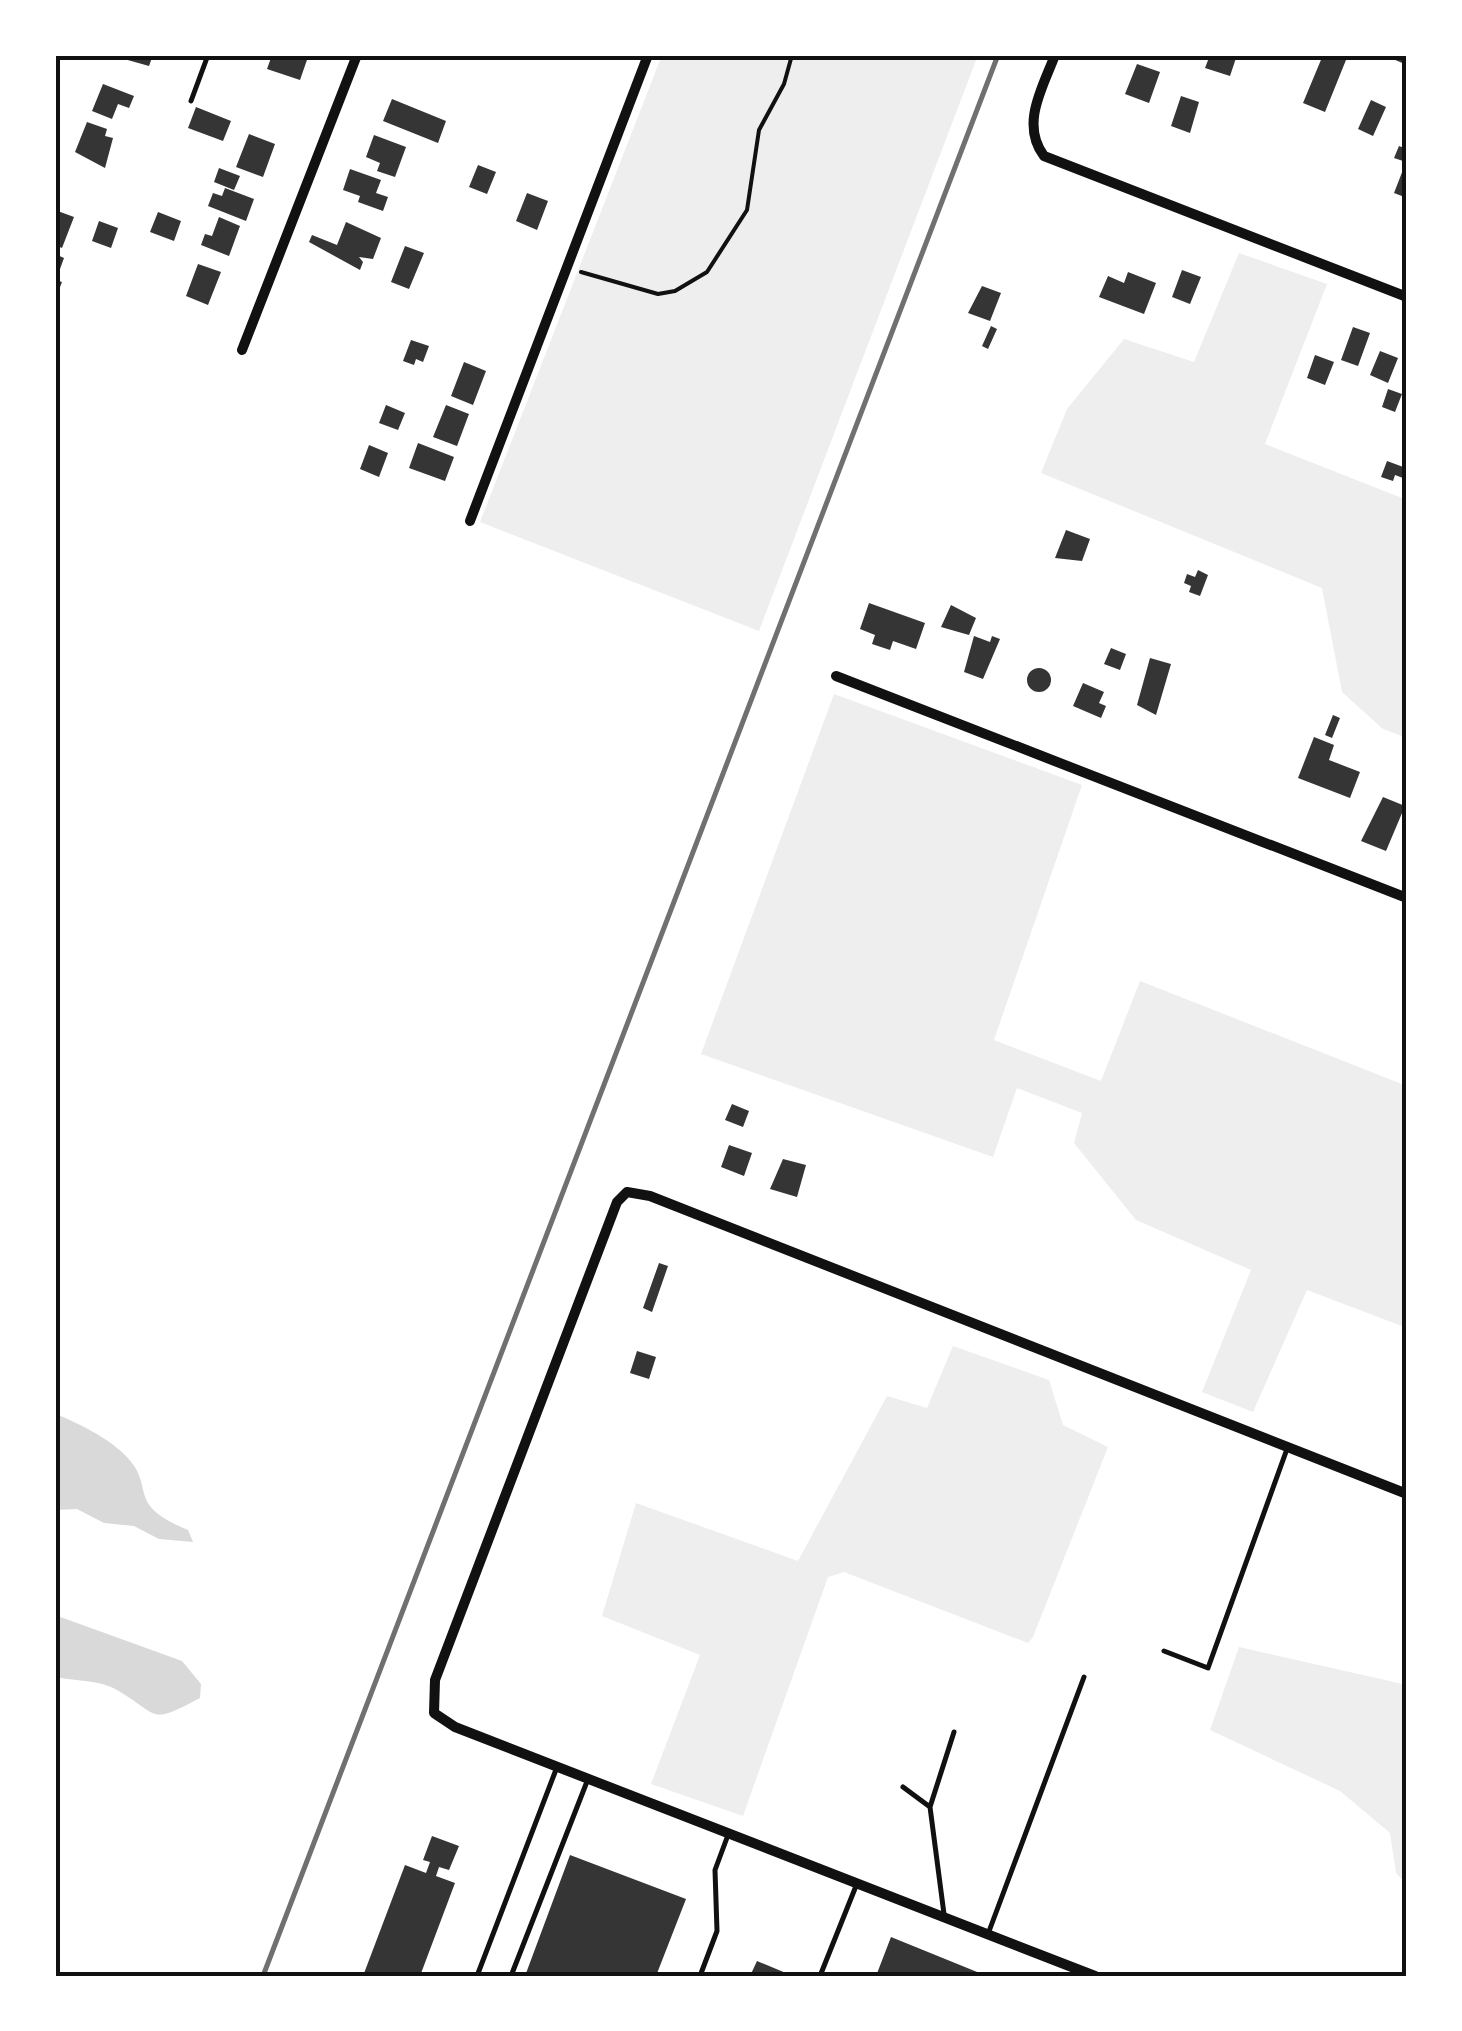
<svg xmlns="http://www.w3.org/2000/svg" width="1462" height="2031" font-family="Poppins,sans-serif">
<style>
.green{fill:#eee}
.water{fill:#d9d9d9}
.building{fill:#353535}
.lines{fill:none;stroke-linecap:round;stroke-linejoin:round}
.path{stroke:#111;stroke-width:4}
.service{stroke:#111;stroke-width:5}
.minor{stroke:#111;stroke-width:10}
.rail{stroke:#707070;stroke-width:5}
.neatline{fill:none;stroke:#111;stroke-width:4}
</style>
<rect width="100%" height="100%" fill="#fff"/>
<path class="green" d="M662 55H978L759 631 480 522Z
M1239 253 1327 284 1265 444 1407 500V738L1383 729 1342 692 1322 588 1041 473 1067 409 1124 339 1194 362Z
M834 694 1082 785 994 1040 1101 1081 1140 981 1407 1086V1328L1307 1290 1253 1412 1202 1392 1251 1270 1136 1220 1074 1143 1082 1113 1017 1088 993 1157 701 1054Z
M953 1346 1049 1380 1063 1425 1108 1447 1033 1637 1028 1643 844 1572 828 1577 743 1816 651 1784 700 1655 602 1616 636 1503 798 1561 887 1396 927 1408Z
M1239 1647 1407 1685V1885L1396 1873 1390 1833 1340 1791 1210 1730Z"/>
<path class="water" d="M55 1414C77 1422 108 1438 125 1455 158 1488 123 1503 188 1530L193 1542 159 1539 134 1526 104 1523 77 1509 55 1510Z
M55 1615 182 1661 201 1684 200 1698C148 1726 160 1715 117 1690 101 1680 74 1681 55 1677Z"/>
<path class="building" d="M110 55H153L149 66Z
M272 55 308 57 300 80 267 69Z
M1210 55H1237L1230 76 1205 68Z
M1323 55H1348L1325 112 1303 103Z
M1394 55H1407V65L1393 59Z
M1137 64 1160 72 1149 103 1125 94Z
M103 84 134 96 129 108 118 104 112 119 92 111Z
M1181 96 1199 102 1190 133 1171 126Z
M392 99 446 121 438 143 383 121Z
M1371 100 1386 107 1373 136 1358 129Z
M196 107 231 121 223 141 188 128Z
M87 122 107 129 105 136 113 138 105 168 75 152Z
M249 134 275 144 263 177 236 167Z
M374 135 406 147 395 177 377 171 380 163 366 157Z
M1399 146 1407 149V198L1394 193 1406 162 1394 158Z
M478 165 496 172 487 194 469 187Z
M219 168 240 176 234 190 214 182Z
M350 169 381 180 376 193 388 197 383 211 358 202 360 196 343 190Z
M225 188 254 199 246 221 208 206 213 193 222 196Z
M527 193 548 201 537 230 516 221Z
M55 210 74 217 62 248 55 245Z
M158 212 181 221 174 241 150 232Z
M219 217 240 226 229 256 201 245 205 234 212 236Z
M99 221 118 228 111 248 92 241Z
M346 222 381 238 373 259 359 257 363 262 360 270 309 242 312 235 337 245Z
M405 246 424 253 409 289 391 282Z
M55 254 64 258 56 280 62 282 55 300Z
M198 264 221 272 208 305 186 296Z
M1182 270 1201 277 1190 304 1172 297Z
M1128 272 1156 283 1144 314 1099 297 1108 276 1124 283Z
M982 286 1001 293 990 321 968 313Z
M991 326 997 329 988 349 982 346Z
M1353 327 1370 333 1358 366 1341 360Z
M411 340 429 346 423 362 416 359 414 365 403 361Z
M1380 351 1398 358 1388 383 1370 375Z
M1315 355 1334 362 1325 385 1307 378Z
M464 362 486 371 473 405 451 396Z
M1388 389 1402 394 1395 412 1382 407Z
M386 405 405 413 398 430 379 423Z
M446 405 469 414 457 446 433 437Z
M418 443 454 457 445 481 409 468Z
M369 445 388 453 379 477 360 469Z
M1387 461 1406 468 1403 478 1395 475 1393 481 1381 477Z
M1066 530 1090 539 1082 561 1055 558Z
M1198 570 1208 575 1200 596 1189 592 1191 586 1184 583 1187 574 1195 577Z
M869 603 925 623 916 649 893 641 890 650 872 644 875 635 860 629Z
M951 605 976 618 969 635 941 627Z
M974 636 990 642 992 636 1000 639 983 679 964 672Z
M1111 648 1126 654 1120 670 1104 664Z
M1150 658 1171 664 1156 715 1137 705Z
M1027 680a12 12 0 1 1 24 0a12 12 0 1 1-24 0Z
M1083 683 1104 692 1099 703 1106 706 1101 718 1073 706Z
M1333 715 1340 718 1332 738 1325 735Z
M1314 737 1334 745 1329 760 1360 772 1350 798 1298 778Z
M1383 797 1405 806 1386 851 1361 841Z
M732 1104 749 1111 743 1127 725 1120Z
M729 1145 752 1153 744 1176 721 1167Z
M783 1159 806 1165 797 1197 770 1189Z
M659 1263 668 1266 652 1312 643 1308Z
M637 1351 656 1357 649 1379 630 1373Z
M432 1836 459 1846 449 1870 439 1867 436 1876 455 1883 420 1976H363L405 1865 426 1873 430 1862 423 1860Z
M570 1855 686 1899 656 1976H525Z
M891 1937 987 1976H876Z
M757 1961 793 1976H750Z"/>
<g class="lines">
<path class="path" d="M581 272 658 294 675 291 707 272 747 210 759 130 784 84 792 55"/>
<path class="service" d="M191 101 208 55
M1164 1651 1208 1668 1287 1449
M903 1787 930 1807
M944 1914 930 1807 954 1732
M988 1934 1084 1677
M477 1976 557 1767
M511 1976 588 1779
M700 1976 717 1931 715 1870 728 1835
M820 1976 856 1886"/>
<path class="minor" d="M1055 55C1043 87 1020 124 1044 156L1407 297
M55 57 56 55
M242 350 357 55
M470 521 648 55
M836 676 1407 898
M1095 1976 455 1727 434 1713 435 1680 617 1202 627 1192 650 1196 1407 1494"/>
<path class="rail" d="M263 1976 998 55"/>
</g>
<rect width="1462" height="2031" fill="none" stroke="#ffffff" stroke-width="115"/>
<rect x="58" y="58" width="1346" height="1916" class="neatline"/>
</svg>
